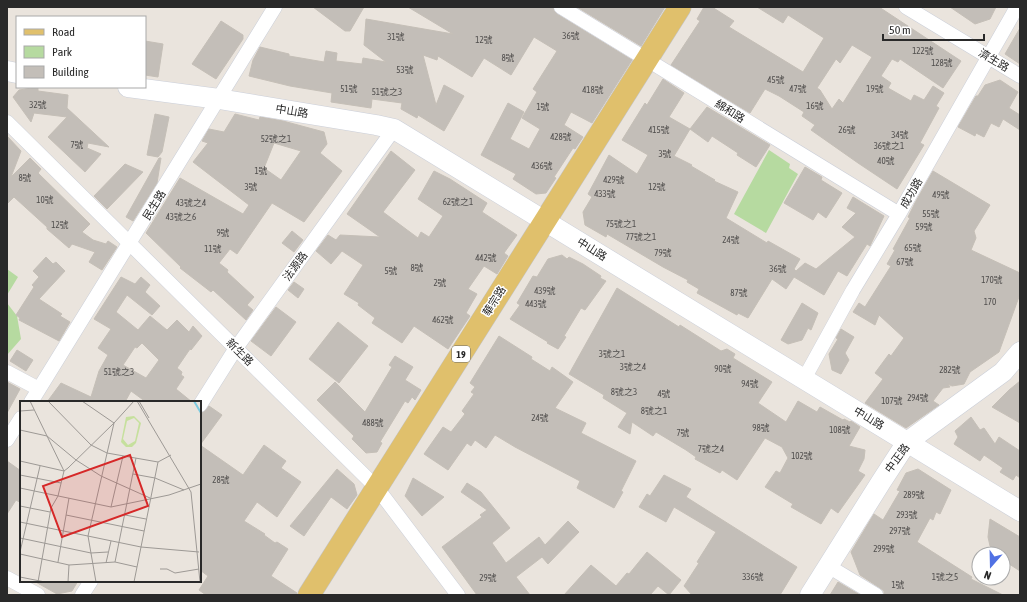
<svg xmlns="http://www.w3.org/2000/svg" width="1027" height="602" font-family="'Asap Condensed','Noto Sans TC',sans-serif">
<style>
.green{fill:#b6daa0}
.building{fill:#c3beb8;stroke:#c5bfb7;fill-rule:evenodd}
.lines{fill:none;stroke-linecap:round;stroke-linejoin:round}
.street-casing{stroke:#cbcfd9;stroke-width:15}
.secondary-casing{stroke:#cbcfd9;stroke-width:21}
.primary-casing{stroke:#c3c3c3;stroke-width:23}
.street{stroke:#fff;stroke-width:14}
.secondary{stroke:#fff;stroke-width:20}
.primary{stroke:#e0c06c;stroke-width:22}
.labels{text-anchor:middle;stroke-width:3;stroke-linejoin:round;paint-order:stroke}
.number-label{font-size:9px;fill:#504e4d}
.shield{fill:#fff;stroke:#696969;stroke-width:1}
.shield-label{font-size:10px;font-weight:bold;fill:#292929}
.street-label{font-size:11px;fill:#292929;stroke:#fff}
.inset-river{fill:none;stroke:#7ccae0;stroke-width:2}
.inset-road{fill:none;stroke:#9d9995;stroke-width:1}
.view{fill:#d62828;fill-opacity:0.15;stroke:#d62828;stroke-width:2}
.inset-edge{fill:none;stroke:#292929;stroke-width:2}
</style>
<rect width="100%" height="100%" fill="#eae4dd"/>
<path class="green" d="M769 150 790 164 789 168 798 174 766 233 734 214Z
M7 269 18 277 7 295Z
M7 303 17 316 21 339 7 355Z"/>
<path class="building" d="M313 7H364L350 31H345Z
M408 7H553L554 11 557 14 632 60 592 123 571 112 564 125 583 137 575 149 573 148 554 177 556 178 546 193 536 194 513 179 516 174 481 155 508 103 524 112 510 139 529 149 540 129 522 118 537 92 533 89 557 51 534 37 511 75 484 58 472 77 438 56 437 60 423 55 436 105 444 85 464 96 444 131 418 115 417 118 401 109 402 103 372 99 371 108 331 102 332 93 290 86 249 76 253 60 260 47 289 54V56L324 62 326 51 337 53 336 61 362 64 363 58 386 62 364 45 366 19 453 34Z
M577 7H665L641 46Z
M704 7H712L734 21 729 27 803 72 824 38 788 15 783 23 757 7H879L961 61 943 88 900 59 898 62 892 59 881 76 891 83 888 88 911 101 914 95 924 100 933 86 944 93 936 106 939 108 920 143 924 145 897 189 858 163 811 130 815 125 802 116 804 112 779 96 765 89 750 113 671 65 700 21 697 19ZM852 45 872 57 843 103 839 99 832 109 820 90 817 88 836 59 840 63Z
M950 7H996L990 19 975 24Z
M221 21 243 35V39L216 79 192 64Z
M1020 28V64L1005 54Z
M145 41 163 44 158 77 145 75Z
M663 79 684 93 669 117 690 129 674 156 692 165 691 166 715 180 714 181 738 192 726 218 767 243 768 241 800 259 794 269 796 271 805 263 816 269 855 237 842 227 856 213 847 208 853 197 884 216 870 246 867 244 847 276 838 271 824 295 794 277 786 289 772 279 748 318 738 313 737 315 697 293 699 289 687 282 688 280 663 267 607 234 606 237 585 225 583 212 592 197 588 194 609 155 637 174 648 155 622 140 645 103 647 105Z
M1000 80 1018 92 1009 108 1020 115V130L1003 119 999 127 991 123 984 137 976 133 975 136 958 127 976 96H978L985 85Z
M38 87V91L68 95 67 108 109 147 88 143 87 148 101 154 85 172 48 137 67 117 34 113 31 122 13 97 19 90Z
M707 107 770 145 756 167 737 155 738 153 712 136 708 142 690 129Z
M155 114 169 117 162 152 158 157 147 155Z
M235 114 259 120 260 117 283 121 324 132 327 144 320 153 342 171 304 222 272 203 237 254 230 249 219 263 228 270 227 272 254 297 247 305 253 310 246 320 213 290 211 292 180 268 181 267 146 233 180 178 243 214 249 205 193 162 208 143 202 141 209 129 224 132ZM274 143 301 151 281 180 264 168Z
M7 136 21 151 11 177 30 158 41 169 38 173 90 224 82 232 93 240 106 244 108 241 117 247 102 270 89 262 95 252 72 244 69 248 47 229V227L14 197 7 204Z
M391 151 415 170 383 212 418 238 421 232 429 237 443 216 418 199 434 171 450 179 487 203 482 212 517 235 504 253 508 256 497 274 484 266 468 289 477 294 466 313 470 316 448 349 414 326 402 343 372 323 375 318 358 305 359 303 344 294 363 265 342 251 331 264 316 251 328 235 336 240 340 235 380 237 347 214Z
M159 158H161L157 183 133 221 126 217Z
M125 164 143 172 107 209 94 196Z
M805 167 822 177 821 180 842 193 826 218 818 212 813 220 784 203Z
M933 171 990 205 974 231 976 238 971 250 1020 273V294L999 352 970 372 964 384 952 386 948 384 950 387 943 388 933 401 939 405 906 428 865 403 883 379 875 373 889 354 891 356 904 338 879 315 875 325 853 312 859 303 865 307 891 266 887 264 895 250 893 249 910 218 908 217 915 203Z
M292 231 303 240 294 252 282 243Z
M562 255 567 259 569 257 583 264 601 276 600 278 606 281 585 310 581 308 564 336 566 337 558 349 547 343 548 342 510 319 520 305 517 303 533 276 537 277 548 259Z
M46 257 53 264 56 262 65 271 39 299 62 314 60 316 70 322 59 341 19 320 20 318 16 315 34 287 32 285 39 277 33 271Z
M121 277 135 284 141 277 150 285 145 292 160 306 152 315 127 295 116 312 138 330 150 316 167 330 177 320 189 332 193 326 202 336 191 350 190 349 177 368 182 372 181 375 184 377 176 389 192 402H146L131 391 125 402H47L61 383 91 397 99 371 108 355 98 348 111 329 94 319ZM142 343 159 360 146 378 123 365 135 347 137 348Z
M294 282 304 289 298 298 288 290Z
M617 288 679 327 680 325 721 351 727 349 735 354 733 358 772 382 758 403 786 422 798 401 817 412 820 407 843 420 844 419 850 422 851 421 860 427 849 446 865 450 864 459 858 471 865 475 838 513 831 508 821 524 791 507 793 504 765 487 776 471 780 473 788 458 782 447 765 438 737 480 722 470 720 473 704 464 695 459 696 457 686 450 656 432 653 436 632 422 630 434 618 427 627 413 603 398 604 395 569 374Z
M802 303 818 313 811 330 808 328 802 340 788 344 781 340Z
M276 307 296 322 271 356 251 341Z
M338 322 368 346 339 383 309 359Z
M841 329 854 337 845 353 849 360 841 374 832 370 829 354 838 339 836 338Z
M499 336 532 357 531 359 550 371 552 367 573 382 555 408 586 423 581 433 636 461 621 491 623 492 614 508 577 488 580 481 515 447 495 435 486 448 475 440 471 446 467 443 448 470 424 454 443 427 451 432 465 414 462 411 474 394 471 392 475 387 470 383Z
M17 350 33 360 26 371 10 361Z
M395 356 413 367 405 380 421 390 415 400 412 397 408 403 405 401 380 442 382 443 377 452 366 453 352 439 354 436 317 400 335 382 365 412 392 367 389 365Z
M1020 381V423L992 407 1009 390Z
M7 382 20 389 7 413Z
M209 406 222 415 200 445 243 475 264 445 286 461 281 468 301 482 277 517 257 502 244 521 265 534 264 535 275 543 277 542 288 549 271 576 297 593V595H206L199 590 208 576 200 570V413L204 412Z
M971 417 980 430 984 428 995 444 999 437 1020 451V478L1016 475 1013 480 1000 472 1003 468 984 455 980 461 954 444 958 437 955 431Z
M7 461 21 471V503L16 500 7 514Z
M337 469 354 484 357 495 347 509 331 497 304 536 290 526Z
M918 469 951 490 940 514 936 512 933 520 930 518 917 542 972 577 971 579 1003 595H884V591L880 588 860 575 851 552 874 514 883 520 900 491 897 490 906 473Z
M664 475 691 489 686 497 797 567 780 595H692L684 586 699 563 697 562 716 532 674 507 666 522 639 507 647 494 650 496Z
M413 478 444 497 422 516 405 496Z
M467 483 481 492 510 528 492 543 506 563 539 537 545 545 568 521 579 532 548 564 542 557 516 577 530 595H477L442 547 482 517 480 515 487 510 461 492Z
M990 519 1020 537V571L1003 560V554H994L995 549 990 546 988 537Z
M647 552 681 580 669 595 658 586 650 595H564L591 565 616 586 627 573 629 574Z
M34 581H78L72 591 57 594Z
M838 582 860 595H830Z"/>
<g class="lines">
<g class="street-casing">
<path id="street" d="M561 7 899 214
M906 7 1020 76
M7 122 377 488 458 595
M7 372 39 389
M804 379 853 290 899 214 1017 7
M31 402 275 7
M200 405 236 348 394 129
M7 440 21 418
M828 566 876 595
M7 578 38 595
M82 595 91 581"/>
</g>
<g class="secondary-casing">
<path id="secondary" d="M7 71 17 73
M128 87 219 99 376 125 394 129 1020 511
M810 595 881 482 907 442 1003 372 1020 352"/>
</g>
<g class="primary-casing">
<path id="primary" d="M309 595 680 7"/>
</g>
<use href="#street" class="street"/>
<use href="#secondary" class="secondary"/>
<use href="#primary" class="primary"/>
</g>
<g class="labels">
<g class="number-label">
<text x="571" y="39">36號</text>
<text x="396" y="40">31號</text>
<text x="484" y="43">12號</text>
<text x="923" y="54">122號</text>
<text x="508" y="61">8號</text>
<text x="942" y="66">128號</text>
<text x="405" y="73">53號</text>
<text x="776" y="83">45號</text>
<text x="349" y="92">51號</text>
<text x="798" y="92">47號</text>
<text x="875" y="92">19號</text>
<text x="593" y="93">418號</text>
<text x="387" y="95">51號之3</text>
<text x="38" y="108">32號</text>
<text x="815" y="109">16號</text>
<text x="543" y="110">1號</text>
<text x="659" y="133">415號</text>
<text x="847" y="133">26號</text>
<text x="900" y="138">34號</text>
<text x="561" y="140">428號</text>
<text x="276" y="142">52號之1</text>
<text x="77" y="148">7號</text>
<text x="889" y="149">36號之1</text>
<text x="665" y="157">3號</text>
<text x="886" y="164">40號</text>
<text x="542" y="169">436號</text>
<text x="261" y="174">1號</text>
<text x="25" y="181">8號</text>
<text x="614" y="183">429號</text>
<text x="251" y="190">3號</text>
<text x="657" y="190">12號</text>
<text x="605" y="197">433號</text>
<text x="941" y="198">49號</text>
<text x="45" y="203">10號</text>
<text x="458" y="205">62號之1</text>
<text x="191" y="206">43號之4</text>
<text x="931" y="217">55號</text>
<text x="181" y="220">43號之6</text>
<text x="621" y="227">75號之1</text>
<text x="60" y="228">12號</text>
<text x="924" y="230">59號</text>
<text x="223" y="236">9號</text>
<text x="641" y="240">77號之1</text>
<text x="731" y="243">24號</text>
<text x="913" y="251">65號</text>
<text x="213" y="252">11號</text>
<text x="663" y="256">79號</text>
<text x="486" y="261">442號</text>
<text x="905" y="265">67號</text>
<text x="417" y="271">8號</text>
<text x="778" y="272">36號</text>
<text x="391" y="274">5號</text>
<text x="992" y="283">170號</text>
<text x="440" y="286">2號</text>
<text x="545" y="294">439號</text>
<text x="739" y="296">87號</text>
<text x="990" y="305">170</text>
<text x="536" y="307">443號</text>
<text x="443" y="323">462號</text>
<text x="612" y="357">3號之1</text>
<text x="633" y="370">3號之4</text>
<text x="723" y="372">90號</text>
<text x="950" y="373">282號</text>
<text x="119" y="375">51號之3</text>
<text x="750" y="387">94號</text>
<text x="624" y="395">8號之3</text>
<text x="664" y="397">4號</text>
<text x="918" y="401">294號</text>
<text x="892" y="404">107號</text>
<text x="654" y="414">8號之1</text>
<text x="540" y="421">24號</text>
<text x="373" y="426">488號</text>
<text x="761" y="431">98號</text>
<text x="840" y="433">108號</text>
<text x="683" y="436">7號</text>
<text x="711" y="452">7號之4</text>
<text x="802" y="459">102號</text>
<text x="221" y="483">28號</text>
<text x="914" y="498">289號</text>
<text x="907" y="518">293號</text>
<text x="900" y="534">297號</text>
<text x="884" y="552">299號</text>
<text x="753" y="580">336號</text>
<text x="945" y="580">1號之5</text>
<text x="488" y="581">29號</text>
<text x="898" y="588">1號</text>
</g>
<rect class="shield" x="452" y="346" width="18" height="16" rx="3"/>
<g class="shield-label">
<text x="461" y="358">19</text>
</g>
<g class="street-label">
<text transform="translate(994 60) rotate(31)" y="4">濟生路</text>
<text transform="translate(292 111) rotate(9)" y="4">中山路</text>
<text transform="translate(730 111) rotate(32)" y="4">綿和路</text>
<text transform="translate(911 193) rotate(-60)" y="4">成功路</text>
<text transform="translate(154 205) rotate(-58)" y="4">民生路</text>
<text transform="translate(592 249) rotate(32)" y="4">中山路</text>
<text transform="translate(295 266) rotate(-54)" y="4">法源路</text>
<text transform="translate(494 301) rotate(-58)" y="4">華宗路</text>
<text transform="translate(240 352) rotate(45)" y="4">新生路</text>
<text transform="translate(869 418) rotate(31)" y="4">中山路</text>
<text transform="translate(897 458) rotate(-54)" y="4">中正路</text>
</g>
</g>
<g transform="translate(20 401)">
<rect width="181" height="181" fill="#eae4dd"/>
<path d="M114 15 121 22 116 42 112 46H106L101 41 106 16ZM114 17 119 22 115 40 108 44 103 38 107 20Z" fill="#c6e09d" fill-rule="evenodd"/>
<path class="inset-river" d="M174 0 181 12"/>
<path class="inset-road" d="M10 0 44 70 38 95 31 107 18 181M28 0 71 44 87 52 138 61 151 54M117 0 171 91 180 181M119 0 129 17M0 10 14 9M0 29 27 35 56 59 81 75 130 97M0 60 44 70 48 67 94 22 62 0M113 73 135 77 164 89M0 74 41 82M0 87 91 106 149 94 181 83M0 105 30 111M91 106 103 55M46 114 124 130M105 114 126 118M0 121 121 146 179 151M0 137 71 152 88 151M0 151 20 65M0 153 49 164 95 161 117 166M38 161 49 97M95 161 116 57M86 162 91 140M140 168H147L155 172 179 168M0 176 25 181M48 181 49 164M76 181 68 135 94 22 114 0M114 181 138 61"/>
<path class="view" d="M110 54 128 105 42 136 23 85Z"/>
<rect width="181" height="181" class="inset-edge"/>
</g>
<rect width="1027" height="602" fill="none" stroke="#292929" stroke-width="16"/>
<rect x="16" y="16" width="130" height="72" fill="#ffffff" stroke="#a9a9a9"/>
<rect x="24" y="29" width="20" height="6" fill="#e0c06c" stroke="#a9a9a9"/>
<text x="52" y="36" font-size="12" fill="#292929">Road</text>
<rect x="24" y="46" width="20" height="12" fill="#b6daa0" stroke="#a9a9a9"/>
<text x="52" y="56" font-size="12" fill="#292929">Park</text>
<rect x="24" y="66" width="20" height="12" fill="#c3beb8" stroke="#a9a9a9"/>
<text x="52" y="76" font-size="12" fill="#292929">Building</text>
<g transform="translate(991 566) rotate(200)"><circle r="19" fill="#ffffff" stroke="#a9a9a9"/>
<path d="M0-3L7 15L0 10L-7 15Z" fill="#5071e4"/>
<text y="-6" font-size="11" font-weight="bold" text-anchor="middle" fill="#292929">N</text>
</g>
<path d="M883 34v6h101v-6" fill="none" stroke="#292929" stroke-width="2"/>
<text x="889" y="34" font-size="12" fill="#292929" stroke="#ffffff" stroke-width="3" paint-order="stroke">50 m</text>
</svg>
